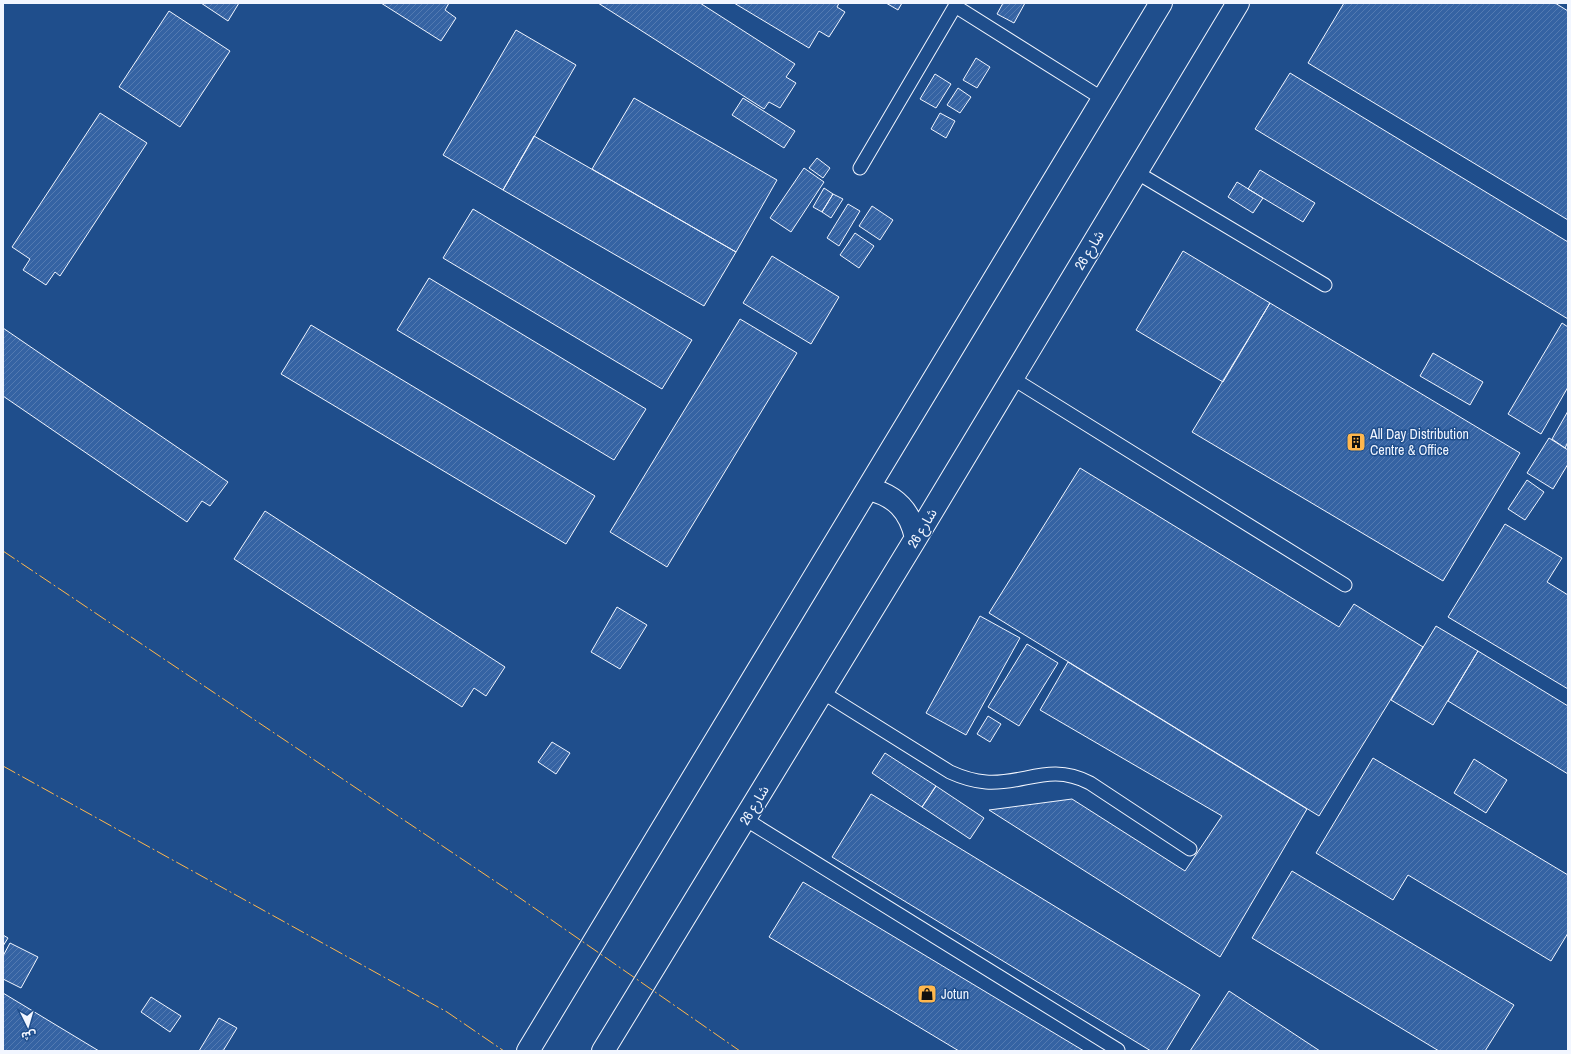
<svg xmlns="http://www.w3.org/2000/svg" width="1571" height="1054" font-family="'Archivo Narrow','Noto Sans Arabic',sans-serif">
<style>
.building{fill:url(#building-hatch);stroke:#f2f6ff}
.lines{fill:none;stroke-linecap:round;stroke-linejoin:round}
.lane-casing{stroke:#f2f6ff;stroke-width:15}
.secondary-casing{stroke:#f2f6ff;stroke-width:24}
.lane{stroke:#1f4e8c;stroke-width:13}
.secondary{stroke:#1f4e8c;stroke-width:22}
.power{stroke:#ffb74d;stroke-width:1;stroke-dasharray:14 3 2 3;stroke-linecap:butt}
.labels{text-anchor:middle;stroke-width:3;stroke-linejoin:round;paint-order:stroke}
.street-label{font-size:14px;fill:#f2f6ff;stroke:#1f4e8c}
.poi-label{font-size:14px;fill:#f2f6ff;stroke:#1f4e8c;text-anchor:start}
</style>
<defs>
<pattern id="building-hatch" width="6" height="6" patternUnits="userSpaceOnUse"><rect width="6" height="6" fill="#3563a3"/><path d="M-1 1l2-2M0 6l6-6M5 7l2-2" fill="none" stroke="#537ab1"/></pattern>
</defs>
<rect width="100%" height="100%" fill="#1f4e8c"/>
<path class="building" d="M201 3H239L228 21Z
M381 3H449L445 10 456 18 441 41Z
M598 3H700L795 64 786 77 796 83 780 108 769 102 764 109Z
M734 3H839L837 7 845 12 829 37 819 31 809 48Z
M886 3H902L898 10Z
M1003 3H1025L1014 23 997 14Z
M1344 3H1555L1568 11V220L1308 63Z
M169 11 230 51 180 127 119 87Z
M516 30 576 65 503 190 443 155Z
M976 58 990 67 977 88 963 80Z
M1290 73 1568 242V319L1255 129Z
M935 74 951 84 936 108 920 99Z
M958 88 971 97 960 113 947 105Z
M634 98 777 180 736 252 592 169Z
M743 98 795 131 784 148 732 115Z
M100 113 147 143 60 276 55 272 46 285 23 270 30 259 12 247Z
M940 113 955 121 946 138 931 129Z
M534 136 736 252 704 306 503 190Z
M817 158 830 168 823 178 809 168Z
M804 168 824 182 791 232 770 218Z
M1260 170 1315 203 1303 222 1248 189Z
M1237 182 1263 198 1253 213 1228 197Z
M824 188 833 194 822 212 813 207Z
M833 194 843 199 831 218 822 212Z
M848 204 860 211 839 246 827 238Z
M872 206 893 220 880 240 859 226Z
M473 209 692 340 662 389 443 258Z
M855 233 874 246 859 268 840 255Z
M1183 251 1270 303 1223 382 1136 330Z
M772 256 839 297 811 344 743 303Z
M429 278 646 409 614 460 397 330Z
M1270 303 1520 453 1443 581 1192 432Z
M740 319 797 353 667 567 610 532Z
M1562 323 1568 327V387L1541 434 1508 414Z
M311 325 595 496 566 544 281 374Z
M3 328 228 482 210 506 202 501 187 522 3 396Z
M1433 353 1483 382 1470 405 1420 376Z
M1568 411V442L1565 448 1552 439Z
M1549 438 1568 450V464L1553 489 1527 473Z
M1080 468 1339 627 1354 604 1423 647 1319 816 989 613Z
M1527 480 1544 492 1525 520 1508 509Z
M265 511 505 667 486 696 474 688 462 707 234 559Z
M1505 524 1562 558 1547 582 1568 595V689L1448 617Z
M617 607 647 625 620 669 591 652Z
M980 616 1020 638 966 735 926 713Z
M1436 626 1478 651 1433 725 1391 700Z
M1027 644 1058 663 1019 726 988 707Z
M1478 651 1568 706V774L1448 701Z
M1068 662 1307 809 1220 957 989 810 1072 799 1185 871 1222 816 1040 710Z
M988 716 1001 724 990 742 977 734Z
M552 742 570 753 556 774 538 762Z
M885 753 936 786 922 807 872 773Z
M1373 758 1568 875V933L1551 961 1408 875 1393 900 1316 853Z
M1474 759 1507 780 1486 813 1454 793Z
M936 786 984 818 970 839 922 807Z
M871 794 1200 995 1166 1051H1151L832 857Z
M1292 871 1514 1005 1485 1051H1439L1252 938Z
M803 882 1084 1051H959L769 937Z
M3 935 8 938 3 946Z
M10 943 38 957 21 988 3 979V956Z
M1229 991 1320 1051H1190Z
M3 993 99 1051H3Z
M151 997 181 1016 170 1032 141 1012Z
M219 1018 237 1028 223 1051H199Z"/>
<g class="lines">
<g class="lane-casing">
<path id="lane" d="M955 6 1103 99
M860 168 957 3
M1136 172 1325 285
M1012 378 1345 585
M822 692 950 772C961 777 973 781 986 782 1025 785 1049 762 1090 783L1190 849
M745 819 1118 1050"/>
</g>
<g class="secondary-casing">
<path id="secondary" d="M868 489C895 495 910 510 916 538
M528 1051 1161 3
M603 1051 916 538 1238 3"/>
</g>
<use href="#lane" class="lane"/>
<use href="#secondary" class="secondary"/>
<path class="power" d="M3 551 517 896 740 1051
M3 766 447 1012 504 1051"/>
</g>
<defs>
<g id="building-square" transform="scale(1)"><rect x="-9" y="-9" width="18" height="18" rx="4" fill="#ffb74d" stroke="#1f4e8c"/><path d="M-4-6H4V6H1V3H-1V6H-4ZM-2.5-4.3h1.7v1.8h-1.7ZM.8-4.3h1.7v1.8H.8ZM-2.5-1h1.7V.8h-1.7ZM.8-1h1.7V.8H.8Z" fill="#111"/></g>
<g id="shop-square" transform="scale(1)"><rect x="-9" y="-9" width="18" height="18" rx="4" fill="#ffb74d" stroke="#1f4e8c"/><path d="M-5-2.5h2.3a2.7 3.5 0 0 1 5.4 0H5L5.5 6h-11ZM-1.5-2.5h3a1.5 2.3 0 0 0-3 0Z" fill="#111"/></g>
</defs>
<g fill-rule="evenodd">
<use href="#building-square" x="1356" y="442"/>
<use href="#shop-square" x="927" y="994"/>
</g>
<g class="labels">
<g class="street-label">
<text transform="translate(1089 250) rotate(-59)" y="5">شارع 26</text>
<text transform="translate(922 528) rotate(-59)" y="5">شارع 26</text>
<text transform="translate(754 805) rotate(-59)" y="5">شارع 26</text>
</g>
<g class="poi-label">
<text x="1370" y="439">All Day Distribution<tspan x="1370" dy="16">Centre &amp; Office</tspan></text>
<text x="941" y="999">Jotun</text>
</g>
</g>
<rect width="1571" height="1054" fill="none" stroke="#f2f6ff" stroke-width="8"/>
<g transform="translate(28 1026) rotate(175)" stroke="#1f4e8c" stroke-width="3" paint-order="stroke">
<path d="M0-3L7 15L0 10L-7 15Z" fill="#f2f6ff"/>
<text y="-6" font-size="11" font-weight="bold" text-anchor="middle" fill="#f2f6ff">ش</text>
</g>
</svg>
